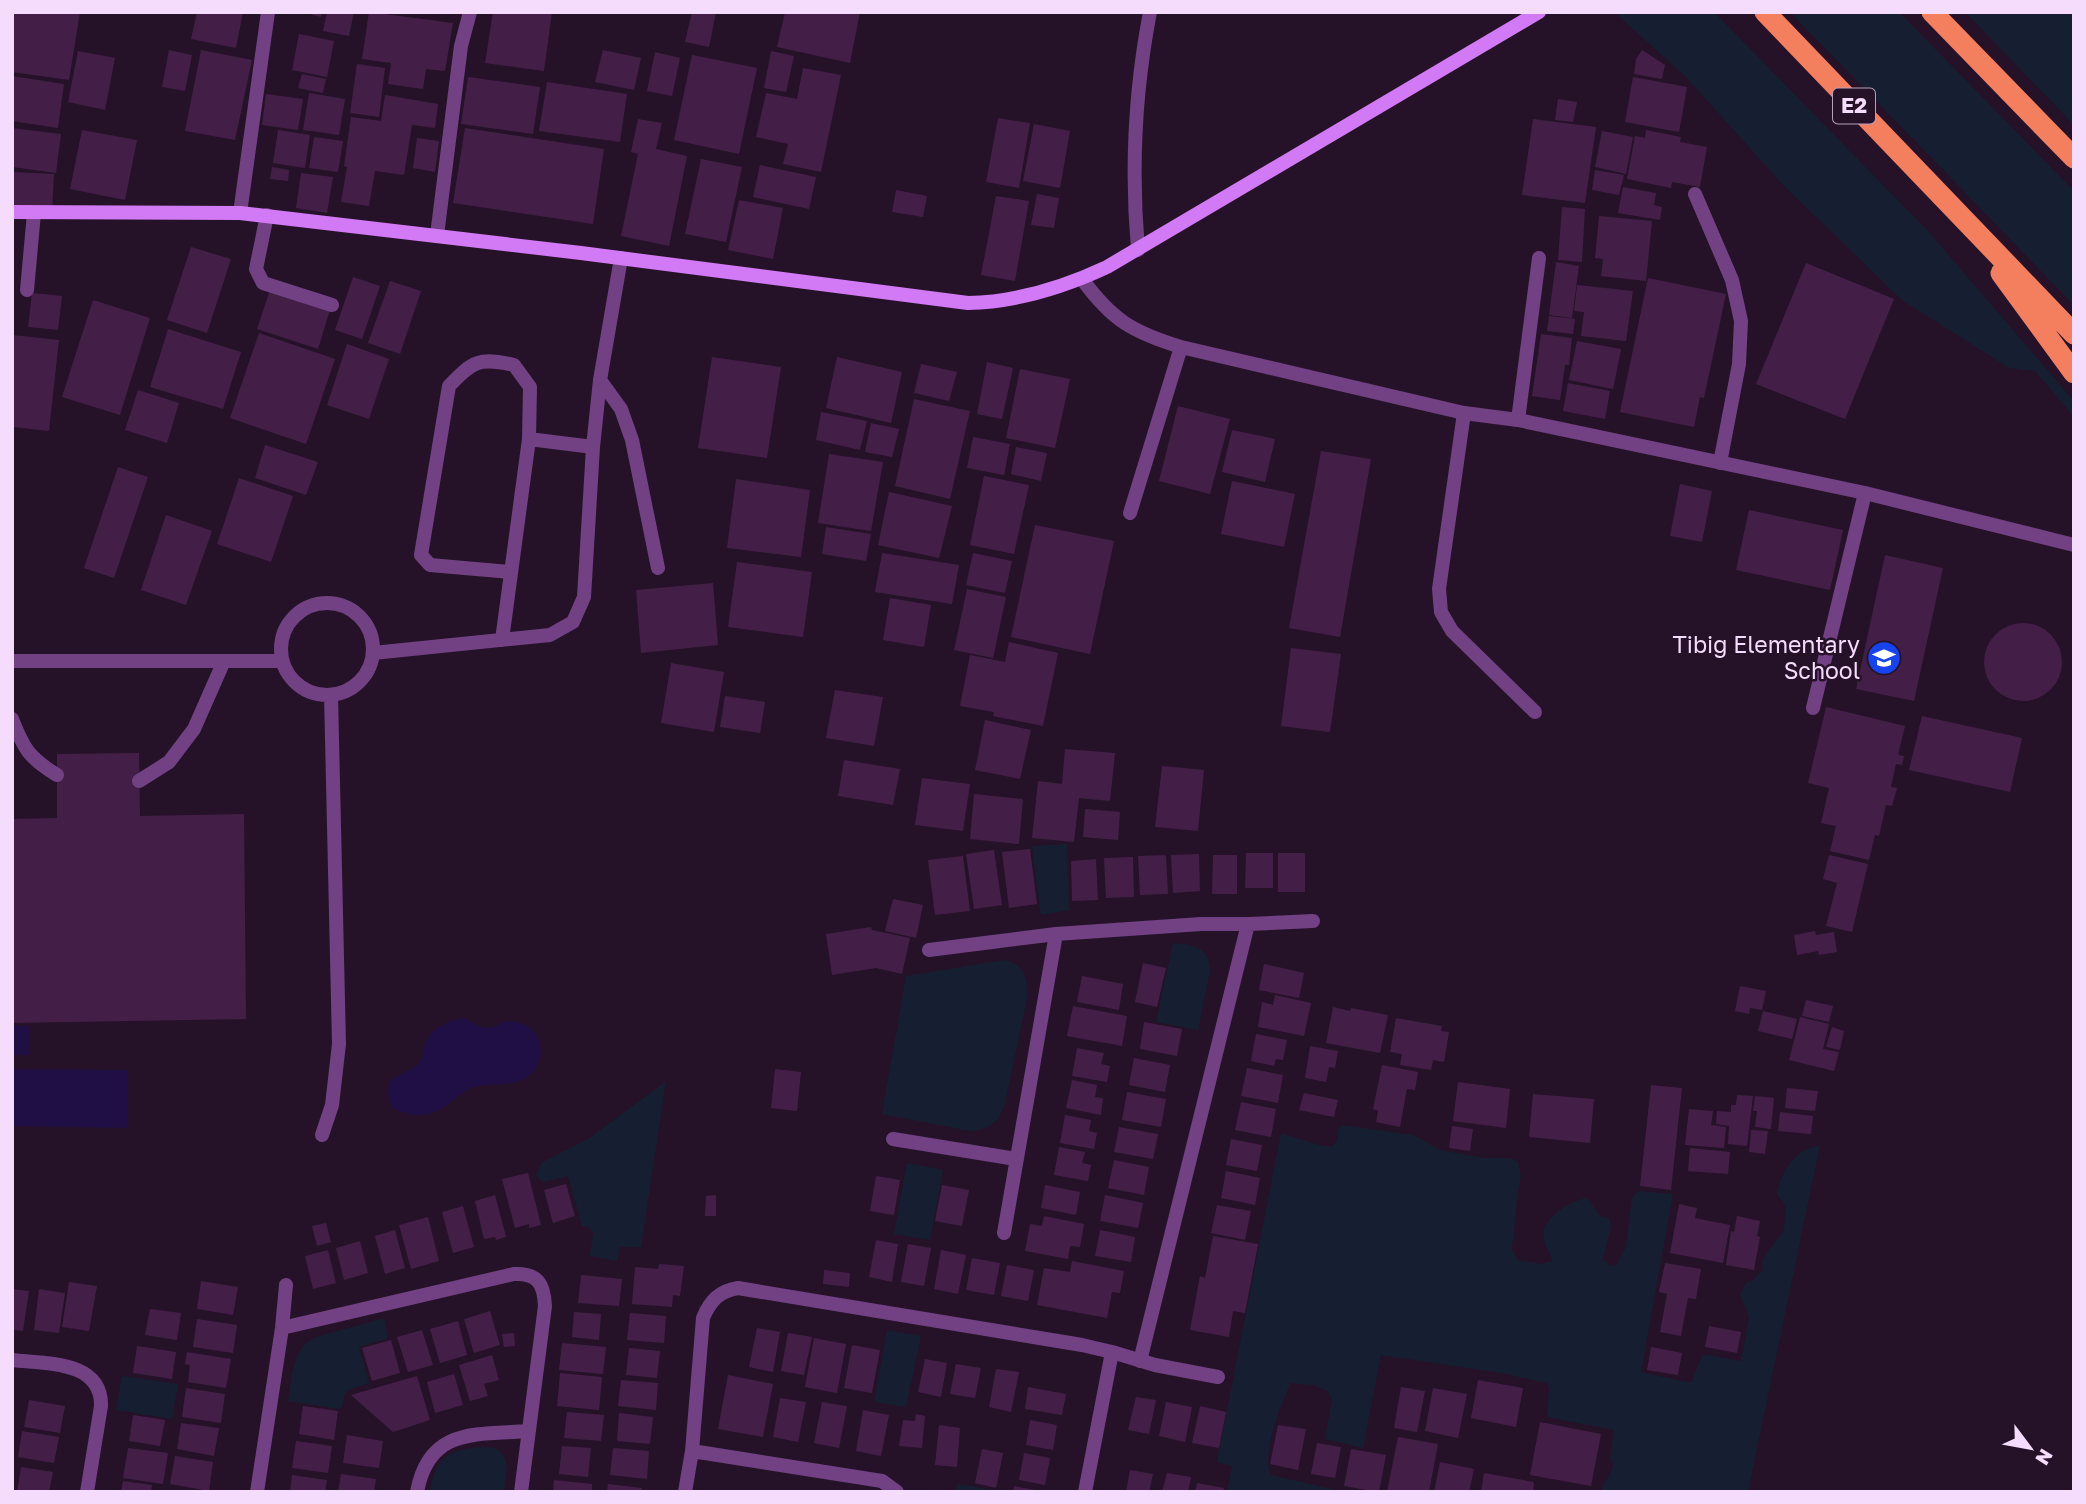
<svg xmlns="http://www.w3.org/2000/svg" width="2086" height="1504" font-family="'Golos Text',sans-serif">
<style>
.green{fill:#161f31}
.water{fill:#200f44}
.building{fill:#431f47}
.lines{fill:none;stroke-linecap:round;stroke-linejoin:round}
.lane{stroke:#714183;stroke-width:14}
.street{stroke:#714183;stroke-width:14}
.secondary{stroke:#d27af5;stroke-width:14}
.highway{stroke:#f47f5f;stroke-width:21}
.labels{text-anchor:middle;stroke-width:5;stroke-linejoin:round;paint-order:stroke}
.shield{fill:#251228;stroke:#b79fbc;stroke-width:2}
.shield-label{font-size:21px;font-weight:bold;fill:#f6dcfc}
.poi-label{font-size:23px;fill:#f6dcfc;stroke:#251228;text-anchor:end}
</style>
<rect width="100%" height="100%" fill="#251228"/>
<path class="green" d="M1614 12H1714L1927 230 2074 401V417L2035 371 2009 368 1902 300 1785 187 1685 76Z
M1790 12H1899L2074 191V305Z
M1965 12H2074V125Z
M1067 844 1069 910 1041 915 1032 846Z
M1173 943C1193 944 1210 948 1210 971L1198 1030 1156 1022Z
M1004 960C1025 965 1029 979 1027 999L1005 1102C1001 1120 990 1130 970 1131L882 1114 906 976Z
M666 1081 641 1247H620L617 1261 590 1256 593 1233 589 1227 582 1226 568 1176 544 1182 536 1177 541 1163 588 1139Z
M1342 1125 1413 1135 1440 1150 1484 1158H1511L1518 1162 1521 1177 1518 1192 1512 1250 1518 1260 1541 1264 1552 1261C1551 1253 1545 1247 1544 1239 1540 1218 1569 1202 1586 1198L1591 1203 1600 1216 1609 1218 1611 1227 1603 1259 1610 1266H1616L1626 1247 1632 1197 1638 1191 1673 1194 1641 1372 1691 1383 1702 1356 1709 1355 1741 1361 1749 1317 1740 1295 1746 1283 1753 1280 1762 1271 1763 1259 1784 1230 1786 1205 1777 1195C1778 1180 1790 1159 1803 1151 1807 1148 1815 1147 1820 1145L1748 1492H1601C1604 1478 1619 1471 1610 1458L1614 1430 1547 1417 1549 1388 1547 1383 1501 1373 1381 1355 1363 1448 1325 1439 1332 1400 1328 1391 1313 1385 1291 1383C1281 1403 1261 1454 1271 1475L1344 1492H1227L1232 1466 1217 1462 1281 1133 1322 1146H1333L1338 1140V1130Z
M907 1163 943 1170 930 1240 894 1234Z
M384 1318 388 1338 359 1347 369 1383 346 1391 342 1407 339 1409 288 1401C292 1379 292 1347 316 1337Z
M887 1330 921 1336 906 1407 874 1402Z
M122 1376 178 1384 172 1419 116 1410Z
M491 1447C513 1454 506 1473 504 1492H430C435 1452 455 1448 491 1447Z
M957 1484 1005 1492H955Z"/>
<path class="water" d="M464 1018C472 1022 480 1028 489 1028 495 1028 498 1024 504 1022 515 1019 531 1025 537 1035 541 1043 542 1053 539 1061 527 1091 498 1081 473 1087 462 1091 456 1099 447 1105 430 1118 409 1118 392 1107 388 1098 387 1090 390 1081 399 1074 411 1071 419 1063 425 1056 423 1048 426 1041 432 1027 451 1020 464 1018Z
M12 1026H29V1055H12Z
M12 1069 127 1070V1128L12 1126Z"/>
<path class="building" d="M12 12H80L69 80 12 72Z
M197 12H243L236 48 191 39Z
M303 12H322L321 17Z
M327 12H354L349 36 323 31Z
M369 12 453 23 445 71 426 69 423 89 388 84 391 63 362 59Z
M493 12H552L544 71 485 63Z
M692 12H716L709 47 685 42Z
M785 12H860L850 63 777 47Z
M299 34 334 41 327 77 292 70Z
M169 50 192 55 185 91 162 87Z
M201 50 252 60 235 140 185 131Z
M603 50 641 58 634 90 595 82Z
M1642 50 1665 65 1662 79 1634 74 1636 59Z
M78 51 115 58 105 110 68 102Z
M771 51 794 56 786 92 764 88Z
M655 52 680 58 672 96 647 91Z
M692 55 757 68 739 154 674 140Z
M357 64 385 68 379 117 350 113Z
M803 68 841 75 821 172 783 164 788 144 756 137 766 93 797 99Z
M302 74 326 79 323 93 298 88Z
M12 76 64 84 58 128 12 121Z
M468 77 540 87 533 134 461 124Z
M1633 77 1687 87 1679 132 1625 122Z
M547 82 627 94 620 142 539 131Z
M309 93 345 99 339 135 303 130Z
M266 94 303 99 298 130 262 125Z
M385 95 438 104 435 128 412 125 404 175 375 171 369 206 341 202 347 167 344 166 351 117 381 121Z
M1558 99 1577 102 1573 122 1555 120Z
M998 118 1030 123 1019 188 986 182Z
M638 119 662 123 656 149 687 156 669 246 621 236 638 154 631 152Z
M1533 119 1596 127 1585 203 1522 195Z
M1034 124 1070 131 1060 188 1023 181Z
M12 128 61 134 56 173 12 167Z
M465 128 604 149 593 224 453 203Z
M82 130 137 140 125 200 70 189Z
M278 130 310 135 305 168 273 163Z
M1646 130 1681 137 1680 142 1707 147 1700 187 1672 182 1671 188 1627 179 1635 136 1645 138Z
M1602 131 1633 137 1626 174 1595 167Z
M314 137 343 141 338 172 309 168Z
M417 138 439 141 435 172 413 168Z
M701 159 742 167 726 242 685 234Z
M760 165 816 177 809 209 753 197Z
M272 167 289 170 288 181 270 179Z
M1595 170 1624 175 1619 195 1592 190Z
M12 172 54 174 52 212 12 210Z
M301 173 333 177 327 213 296 208Z
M1623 187 1656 193 1654 205 1662 207 1660 220 1618 213Z
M896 190 927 196 923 217 892 212Z
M1037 194 1059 198 1054 228 1031 225Z
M996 196 1029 201 1015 281 981 275Z
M739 200 783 208 773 259 728 250Z
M1562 207 1585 209 1582 262 1558 260Z
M1599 216 1652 221 1646 281 1601 276 1603 259 1595 258Z
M191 247 231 259 207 333 167 320Z
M1556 262 1579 266 1572 318 1549 315Z
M1806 263 1894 299 1845 419 1756 384Z
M353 277 380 286 362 339 335 330Z
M1648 278 1726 294 1704 398 1700 397 1694 427 1620 412Z
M390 281 421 291 400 354 368 343Z
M1577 285 1633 291 1626 341 1581 336 1584 312 1574 311Z
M270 290 330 310 318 349 257 329Z
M32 293 62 296 58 330 28 327Z
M93 300 150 318 120 415 62 397Z
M1549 316 1575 319 1573 334 1547 331Z
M168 329 241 352 223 409 150 387Z
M259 333 335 359 306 444 230 418Z
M1541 334 1572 338 1569 365H1565L1560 400 1532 396Z
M12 335 59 340 49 431 12 427Z
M1577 341 1621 349 1613 389 1569 380Z
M347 344 389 359 369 419 327 405Z
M712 357 781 367 767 458 698 448Z
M837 357 902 372 891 423 826 408Z
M987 362 1013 368 1002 419 977 414Z
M921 364 957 372 949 401 914 393Z
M1020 369 1070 379 1055 448 1006 438Z
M1568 383 1610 391 1605 419 1563 411Z
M138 390 179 403 167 443 125 430Z
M914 399 970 411 950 499 895 486Z
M1178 406 1230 419 1210 494 1159 481Z
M821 412 867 421 860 450 816 440Z
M871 423 899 429 892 457 865 452Z
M1232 430 1275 439 1265 482 1222 472Z
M973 437 1010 444 1004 475 967 468Z
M265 445 318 462 306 495 255 478Z
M1016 447 1047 453 1041 481 1011 474Z
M1321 451 1371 459 1340 637 1289 628Z
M829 454 883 462 871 531 818 523Z
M118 467 148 477 114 578 84 568Z
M984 476 1029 485 1014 554 970 545Z
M239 478 293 496 271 562 217 544Z
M736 479 810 490 801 557 727 548Z
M1232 481 1295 494 1284 547 1221 534Z
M1680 484 1712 491 1702 542 1670 536Z
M889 492 952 506 939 558 878 545Z
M1749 510 1843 530 1830 590 1736 570Z
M166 515 212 531 186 605 141 590Z
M1035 525 1114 541 1090 654 1011 637Z
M826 527 871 534 866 561 822 554Z
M882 553 959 565 952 604 875 592Z
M973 553 1012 561 1005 593 966 585Z
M1885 555 1943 568 1914 701 1856 689Z
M737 562 812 572 803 637 728 627Z
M713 583 718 645 641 653 636 590Z
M967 589 1006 597 993 658 954 650Z
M890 598 931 605 924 647 883 640Z
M1984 662a39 39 0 1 1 78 0a39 39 0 1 1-78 0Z
M1009 642 1058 653 1043 726 993 716 994 712 960 706 970 655 1005 662Z
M1291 648 1341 654 1330 732 1281 726Z
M671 663 724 672 714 732 661 723Z
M835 690 883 697 874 746 826 738Z
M725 696 765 702 760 733 720 727Z
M1826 707 1905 726 1898 755 1904 756 1902 765 1896 764 1891 787 1897 788 1892 806 1886 805 1879 836 1875 835 1869 860 1830 851 1836 826 1821 823 1829 788 1808 783Z
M1922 716 2022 738 2010 792 1909 770Z
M985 720 1031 730 1020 779 975 770Z
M1065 749 1115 753 1110 801 1079 798 1074 842 1032 838 1038 781 1062 784Z
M139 753 140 816 244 814 246 1019 12 1023V819L57 818V754Z
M844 760 900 769 893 805 838 796Z
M1162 766 1204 770 1198 831 1155 827Z
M922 778 970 784 963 831 915 825Z
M974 794 1023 799 1019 844 970 839Z
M1085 809 1120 812 1118 840 1083 837Z
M1030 849 1037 904 1009 908 1002 852Z
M994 850 1002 905 974 909 966 854Z
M1246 853H1273V888H1245Z
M1278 853H1305V892H1278Z
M1199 854 1200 891 1173 893 1171 855Z
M1166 855 1168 894 1140 895 1138 856Z
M1213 855H1237V894H1212Z
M1829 855 1868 864 1852 932 1826 926 1837 883 1823 879Z
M963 856 970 911 935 915 928 860Z
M1133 857 1134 897 1106 898 1104 858Z
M1096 859 1098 900 1072 901 1071 861Z
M893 899 923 905 916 938 885 931Z
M871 927 872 930 910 938 902 974 876 968 832 975 826 934Z
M1815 931 1816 935 1834 932 1837 952 1819 955 1818 951 1797 955 1794 935Z
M1143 963 1166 968 1157 1007 1135 1002Z
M1264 964 1304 973 1299 998 1259 990Z
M1082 976 1123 984 1119 1010 1077 1002Z
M1740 986 1766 991 1762 1010 1750 1008 1749 1014 1735 1011Z
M1275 995 1311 1003 1304 1036 1258 1027 1262 1002 1273 1005Z
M1806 1000 1833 1006 1829 1022 1802 1016Z
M1073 1006 1127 1016 1122 1046 1067 1036Z
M1333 1007 1350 1011 1351 1008 1388 1015 1380 1053 1326 1043Z
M1763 1011 1797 1019 1792 1039 1758 1031Z
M1800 1017 1829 1024 1823 1049 1839 1052 1834 1071 1789 1060Z
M1396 1018 1442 1026 1441 1031 1449 1032 1444 1062 1433 1060 1431 1070 1400 1065 1402 1054 1390 1052Z
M1144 1022 1182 1029 1177 1056 1140 1049Z
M1832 1027 1844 1031 1840 1050 1826 1047Z
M1256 1034 1287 1040 1283 1060 1276 1059 1274 1066 1251 1061Z
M1310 1046 1338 1051 1335 1068 1329 1067 1326 1082 1305 1078Z
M1077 1048 1104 1053 1101 1064 1110 1066 1107 1082 1072 1076Z
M1134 1058 1170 1065 1165 1092 1129 1085Z
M1382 1065 1418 1072 1415 1090 1407 1089 1400 1127 1376 1122 1378 1111 1373 1109Z
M1247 1068 1283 1075 1278 1103 1241 1096Z
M775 1069 801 1072 797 1111 771 1108Z
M1072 1080 1097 1085 1095 1097 1103 1098 1101 1115 1066 1108Z
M1458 1082 1510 1089 1506 1128 1453 1121Z
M1651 1085 1682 1088 1671 1190 1640 1186Z
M1787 1088 1818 1091 1815 1111 1785 1108Z
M1127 1092 1166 1099 1161 1127 1122 1120Z
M1304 1093 1338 1100 1334 1117 1299 1110Z
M1533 1094 1594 1099 1590 1143 1529 1137Z
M1737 1095 1753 1096 1747 1146 1728 1144 1729 1126 1716 1124 1717 1111 1731 1112V1105H1736Z
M1755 1096 1774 1098 1771 1129 1755 1127 1757 1111H1753Z
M1241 1102 1276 1109 1271 1137 1235 1130Z
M1689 1109 1713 1111 1711 1125 1726 1127 1724 1148 1685 1145Z
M1780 1112 1813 1116 1811 1134 1778 1131Z
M1065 1115 1091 1120 1089 1131 1097 1133 1094 1149 1060 1143Z
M1452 1126 1473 1129 1470 1151 1449 1148Z
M1119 1127 1158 1134 1153 1159 1114 1152Z
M1751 1130 1768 1131 1765 1154 1749 1152Z
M1231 1139 1262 1145 1257 1171 1226 1165Z
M1059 1147 1085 1152 1082 1163 1091 1165 1088 1181 1054 1175Z
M1690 1148 1730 1152 1728 1174 1688 1171Z
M1114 1160 1149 1167 1144 1195 1108 1188Z
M1226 1171 1260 1178 1255 1205 1221 1198Z
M528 1173 541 1225 529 1228V1224L515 1228 502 1179Z
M876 1176 900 1180 894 1215 870 1211Z
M566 1184 575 1216 553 1223 544 1190Z
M942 1185 969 1190 962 1226 935 1221Z
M1045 1185 1080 1192 1076 1215 1041 1208Z
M495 1195 506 1237 496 1240 495 1237 484 1239 475 1201Z
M716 1195V1216H705L706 1196Z
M1105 1195 1143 1203 1138 1228 1100 1221Z
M1679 1204 1697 1208 1695 1218 1730 1225 1723 1263 1670 1253Z
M1217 1205 1251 1211 1245 1240 1211 1233Z
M463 1206 474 1247 453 1253 442 1212Z
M1044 1216 1084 1224 1080 1247 1070 1246 1068 1259 1025 1251 1030 1224 1042 1226Z
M1737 1216 1760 1221 1757 1236 1760 1237 1754 1270 1726 1265 1731 1231 1734 1232Z
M428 1217 439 1261 411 1269 399 1225Z
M326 1223 331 1242 317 1246 312 1226Z
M395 1230 405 1268 385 1274 375 1236Z
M1100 1230 1135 1237 1131 1262 1095 1256Z
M1213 1236 1258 1244 1245 1313 1233 1311 1229 1337 1190 1330 1200 1276 1205 1278Z
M876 1240 898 1244 892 1282 869 1277Z
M360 1241 368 1273 344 1280 336 1248Z
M908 1244 931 1248 924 1286 901 1282Z
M328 1250 336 1283 313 1289 305 1256Z
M941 1250 966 1255 958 1294 934 1289Z
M972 1258 1000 1263 994 1295 966 1290Z
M1072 1261 1124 1271 1120 1293 1112 1292 1107 1318 1037 1305 1044 1268 1070 1272Z
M1665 1263 1701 1269 1696 1299 1688 1298 1681 1336 1660 1332 1667 1294 1659 1292Z
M659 1264 684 1266 680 1296 673 1295 672 1307 632 1304 635 1267 658 1269Z
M1007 1265 1034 1270 1028 1301 1001 1296Z
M824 1270 850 1273 849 1287 823 1284Z
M581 1275 622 1279 619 1306 578 1303Z
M201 1281 238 1287 233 1315 197 1309Z
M69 1282 97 1286 89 1331 62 1327Z
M12 1289 29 1291 23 1331 12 1330Z
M39 1289 65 1293 59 1333 34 1330Z
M150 1309 181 1313 177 1340 145 1335Z
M490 1311 500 1345 474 1353 464 1319Z
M574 1312 601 1314 599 1340 572 1337Z
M630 1313 666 1316 664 1343 627 1340Z
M197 1319 237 1325 233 1353 193 1347Z
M458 1321 467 1355 440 1363 430 1329Z
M1709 1326 1741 1332 1737 1353 1705 1347Z
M757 1328 780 1332 773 1372 749 1367Z
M422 1330 433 1365 408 1372 397 1337Z
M514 1333 515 1346 504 1347 502 1334Z
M788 1333 812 1337 804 1375 781 1371Z
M814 1338 846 1344 837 1393 805 1387Z
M391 1340 400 1373 372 1381 362 1348Z
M562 1343 606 1347 603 1374 559 1370Z
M852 1345 880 1350 872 1393 844 1388Z
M137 1346 176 1352 172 1379 133 1373Z
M1651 1347 1682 1353 1678 1375 1647 1370Z
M629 1348 660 1351 657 1378 626 1375Z
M187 1352 231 1359 226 1388 188 1382 190 1365 185 1364Z
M492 1355 499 1380 484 1384 488 1396 470 1401 459 1365Z
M925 1359 947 1363 941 1397 918 1392Z
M956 1364 981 1368 975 1398 950 1394Z
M996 1369 1019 1372 1011 1412 989 1407Z
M560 1373 602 1377 599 1410 557 1406Z
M454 1374 463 1405 435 1413 427 1382Z
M728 1375 773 1384 763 1437 718 1429Z
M417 1376 430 1420 393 1432 351 1395Z
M621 1380 658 1383 656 1410 618 1406Z
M1478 1380 1523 1388 1516 1427 1471 1418Z
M1028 1387 1066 1394 1062 1415 1025 1409Z
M1401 1387 1425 1391 1417 1432 1394 1428Z
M186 1388 225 1394 221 1423 182 1417Z
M1433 1388 1467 1394 1458 1438 1425 1431Z
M1136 1397 1156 1400 1149 1434 1128 1430Z
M780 1398 806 1402 798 1442 773 1437Z
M29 1400 65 1406 60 1433 24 1427Z
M822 1402 847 1406 839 1448 814 1443Z
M1166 1402 1192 1407 1185 1442 1159 1436Z
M303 1406 338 1411 334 1440 299 1434Z
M1200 1406 1226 1412 1219 1448 1192 1443Z
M863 1410 889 1415 881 1456 856 1451Z
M567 1412 604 1415 601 1441 564 1438Z
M619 1413 653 1417 650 1444 617 1441Z
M916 1414 925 1416 922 1448 899 1446 903 1420 915 1421Z
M133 1415 165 1420 160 1446 129 1441Z
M1030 1420 1057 1425 1053 1450 1026 1445Z
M1540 1422 1601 1434 1591 1486 1530 1475Z
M181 1423 219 1428 214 1456 177 1449Z
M939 1425 960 1428 957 1467 935 1465Z
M1278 1425 1306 1429 1298 1470 1270 1464Z
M22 1431 59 1437 54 1463 18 1457Z
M347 1435 383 1441 379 1468 343 1463Z
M1398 1437 1438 1444 1429 1492H1387Z
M296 1441 332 1446 328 1473 292 1468Z
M1317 1443 1341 1447 1335 1478 1311 1474Z
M562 1446 591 1448 588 1477 559 1474Z
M128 1448 168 1453 163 1484 123 1478Z
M613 1448 649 1451 647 1479 610 1475Z
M982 1449 1003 1453 996 1488 975 1483Z
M1351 1449 1386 1455 1379 1492 1344 1486Z
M1024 1453 1050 1458 1045 1485 1019 1480Z
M175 1456 213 1462 209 1491 170 1484Z
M1440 1462 1474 1469 1469 1492H1434Z
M21 1467 53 1472 49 1492H17Z
M1130 1470 1153 1474 1149 1492H1126Z
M1167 1473 1191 1477 1188 1492H1162Z
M1484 1473 1534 1482 1533 1492H1481Z
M341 1474 376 1479 374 1492H338Z
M292 1475 327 1480 325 1492H290Z
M554 1480 592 1484V1492H553Z
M123 1481 152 1485 151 1492H121Z
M1197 1483 1224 1488 1223 1492H1195Z
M608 1484 642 1488V1492H607Z
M1014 1486 1035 1490V1492H1013Z"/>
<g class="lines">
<path class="lane" d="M267 215 256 269 263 283 332 305
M27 290 34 213
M600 380 621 409 632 440 658 568
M1464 413 1439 589 1441 612 1452 631 1535 712
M1518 420 1539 258
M529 439 593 447
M281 649a46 46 0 1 1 92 0a46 46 0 1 1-92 0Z
M502 640 529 439 530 387 514 365C479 357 473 361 449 386L421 555 430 565 511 572
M373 653 550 635 573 622 584 597 593 447 600 380 621 258
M12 661H282
M1813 708 1865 493
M12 719C24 749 29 758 57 775
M139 781 169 762 194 729 224 661
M322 1135 332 1105 339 1044 331 695"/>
<path class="street" d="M1695 194 1732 280 1741 321 1739 364 1720 463
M240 213 268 12
M437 235 461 46 470 12
M1138 250C1131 171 1135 90 1150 12
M1082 279C1112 320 1132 332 1181 347L1464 413 1518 420 1865 493 2074 545
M1130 513 1181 347
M929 950 1056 934 1201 924H1248L1313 921
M893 1139 1016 1159
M1004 1233 1056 934
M282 1328 514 1274C538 1273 544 1284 545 1306L521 1492
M12 1360C45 1364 102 1360 101 1406L87 1492
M1140 1361 1248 924
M692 1451 882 1481 897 1492
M257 1492 282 1328 286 1285
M417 1492C429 1427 476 1435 529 1431
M685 1492 692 1451 703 1318C710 1301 719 1291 738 1288L1082 1345 1112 1352 1155 1365 1218 1377
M1085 1492 1112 1352"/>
<path class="secondary" d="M12 212 240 213 581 253 968 303C1017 302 1062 288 1107 267L1539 12"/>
<path class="highway" d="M1765 12 2074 334
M1932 12 2074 158
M2001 273 2074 373"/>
</g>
<defs>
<g id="school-disc" transform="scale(1.75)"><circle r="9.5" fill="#1643ee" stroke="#251228"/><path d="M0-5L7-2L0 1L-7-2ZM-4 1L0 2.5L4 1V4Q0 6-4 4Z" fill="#fff"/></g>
</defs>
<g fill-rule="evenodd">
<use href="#school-disc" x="1884" y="658"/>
</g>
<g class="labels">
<rect class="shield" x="1833" y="88.5" width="42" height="35" rx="5"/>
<g class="shield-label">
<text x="1854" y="113">E2</text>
</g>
<g class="poi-label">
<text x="1860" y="653">Tibig Elementary<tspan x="1860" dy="26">School</tspan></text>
</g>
</g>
<rect width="2086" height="1504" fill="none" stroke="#f6dcfc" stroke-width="28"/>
<g transform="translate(2030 1448) rotate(122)" stroke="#251228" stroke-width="5" paint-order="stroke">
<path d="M0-5L12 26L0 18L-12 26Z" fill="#f6dcfc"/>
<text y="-10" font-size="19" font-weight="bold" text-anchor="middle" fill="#f6dcfc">N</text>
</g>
</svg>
